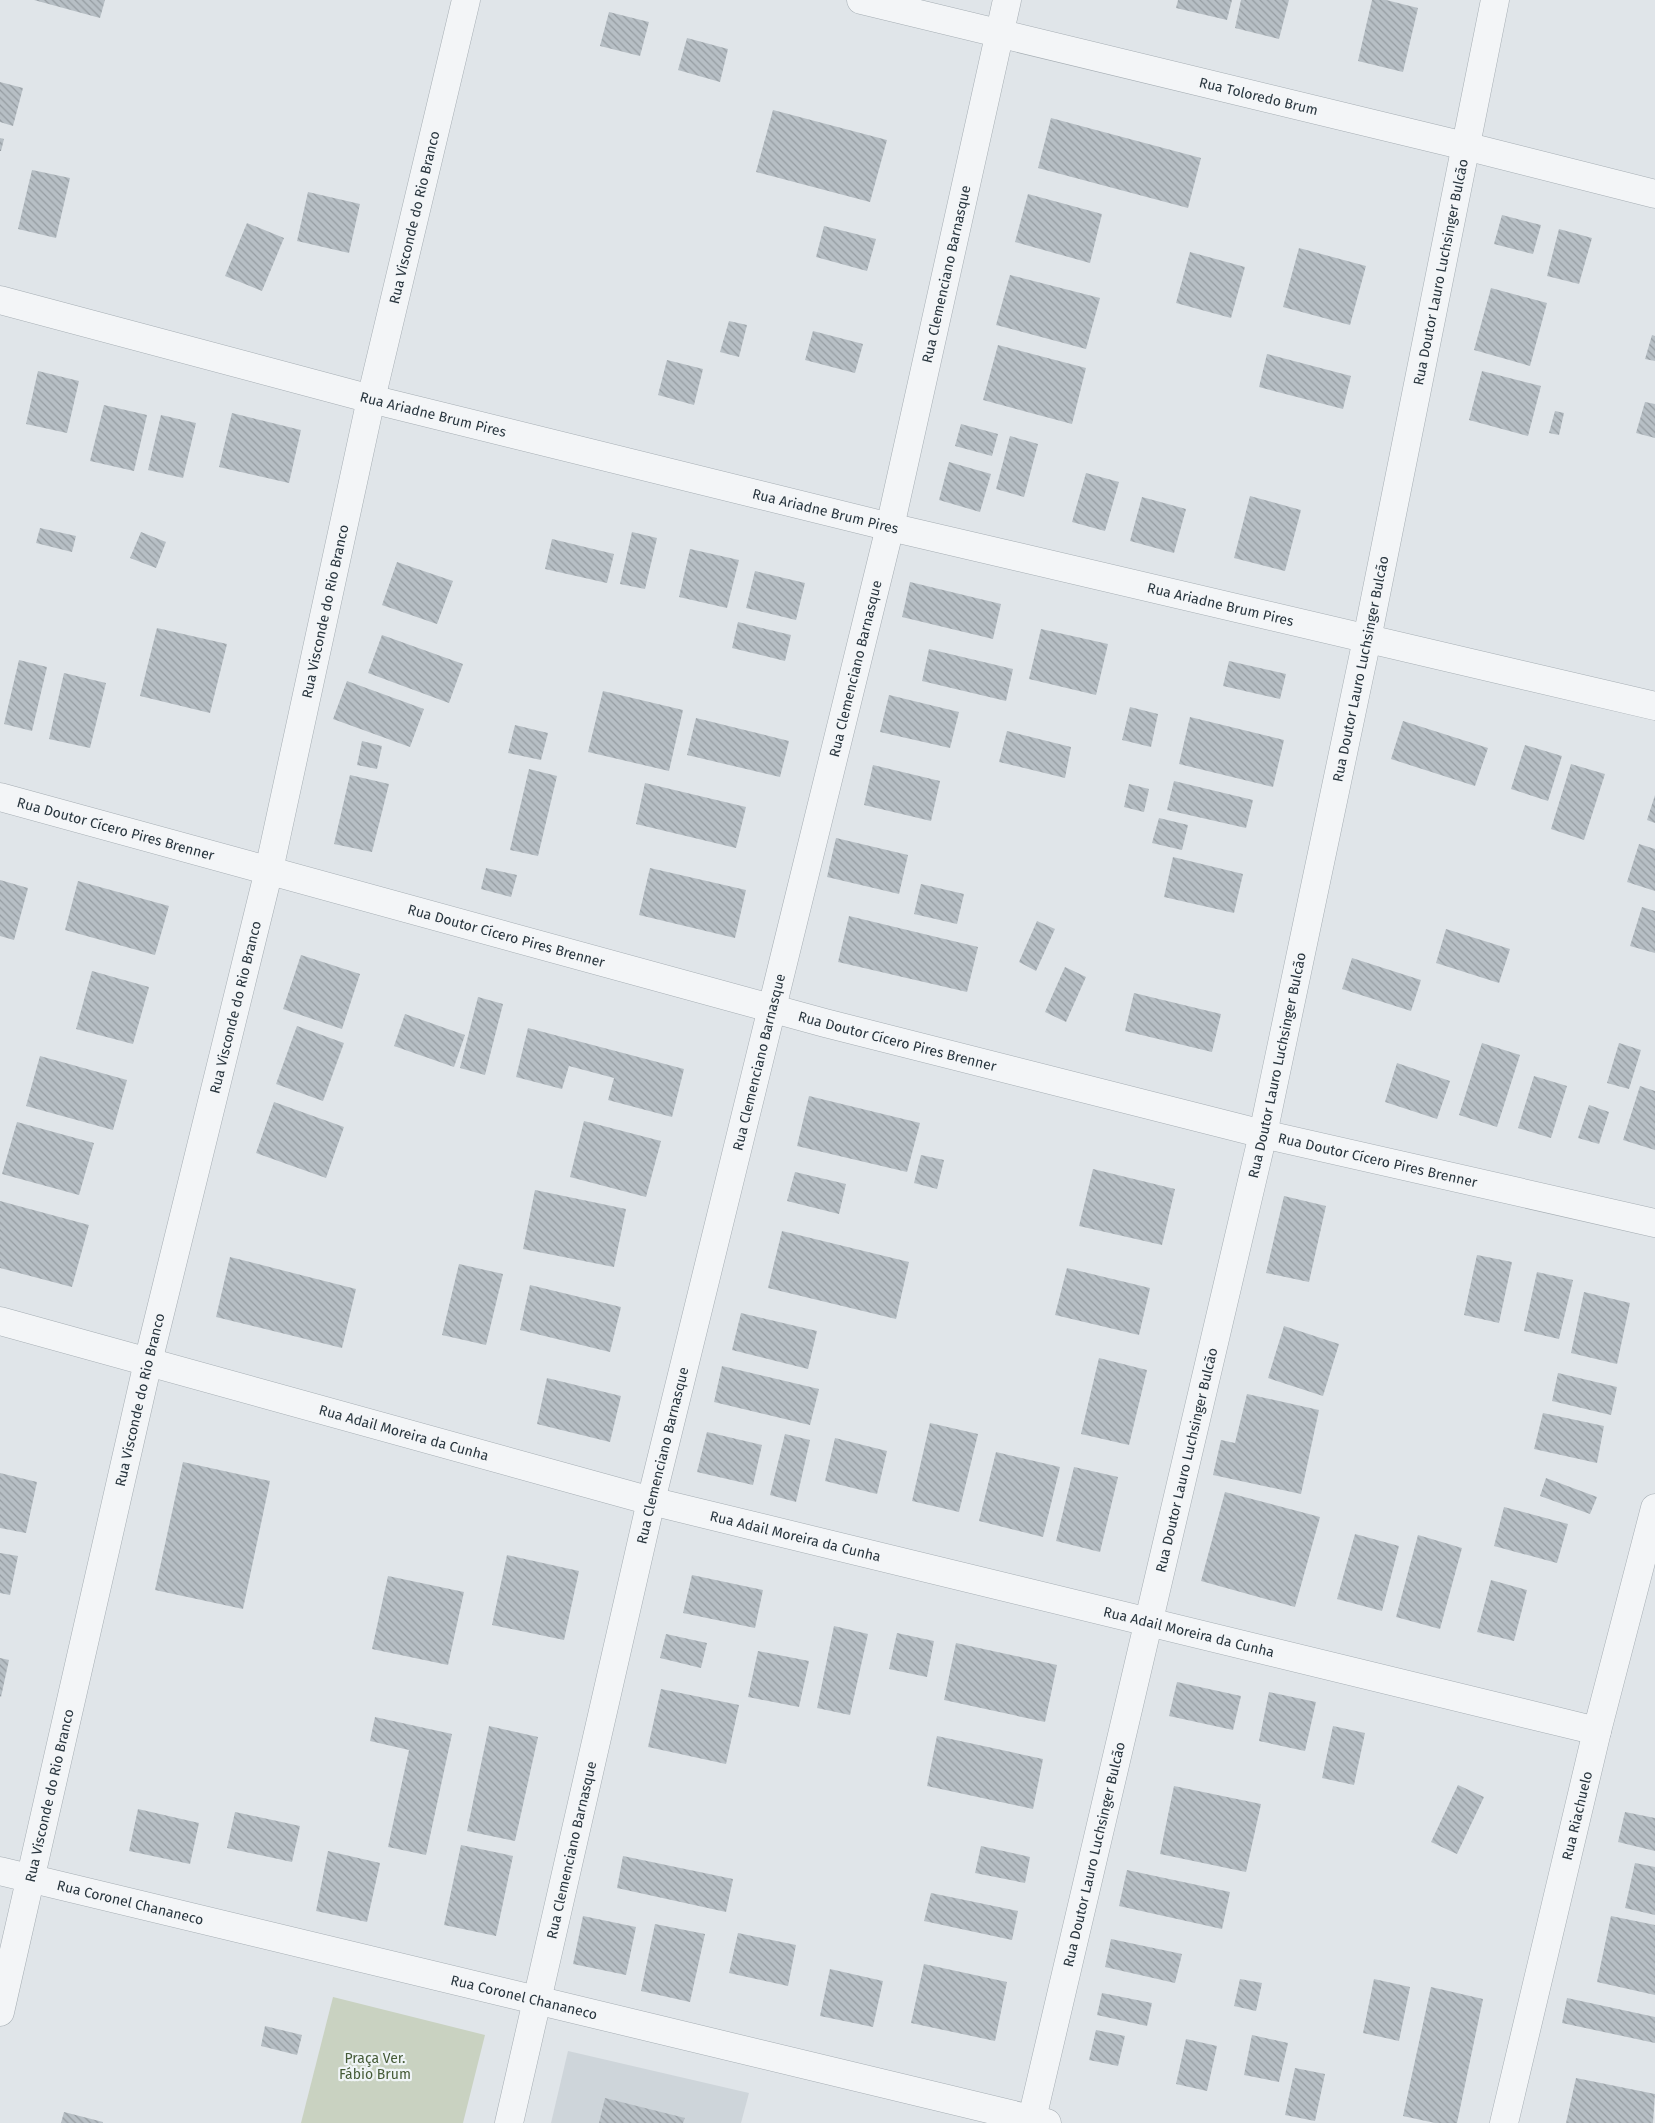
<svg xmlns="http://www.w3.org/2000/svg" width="1655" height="2123" font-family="'Fira Sans',sans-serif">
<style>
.built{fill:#ced5da}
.park{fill:#c9d2c1}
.building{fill:url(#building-back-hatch)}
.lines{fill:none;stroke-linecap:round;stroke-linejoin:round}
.minor-casing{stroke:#a5adb3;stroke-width:29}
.minor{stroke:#f3f5f7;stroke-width:28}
.labels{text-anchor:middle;stroke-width:4.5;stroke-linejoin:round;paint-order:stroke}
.street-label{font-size:14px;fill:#29363f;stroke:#eff4f6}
.park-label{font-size:14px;fill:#455b37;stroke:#eff4f6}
</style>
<defs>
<pattern id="building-back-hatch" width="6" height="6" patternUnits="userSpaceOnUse" patternTransform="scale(1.25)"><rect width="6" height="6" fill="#b7bfc5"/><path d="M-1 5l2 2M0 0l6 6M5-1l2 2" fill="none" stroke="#959ca1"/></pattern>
</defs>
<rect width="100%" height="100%" fill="#e0e5e9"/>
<path class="built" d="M568 2051 749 2093 741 2123H551Z"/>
<path class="park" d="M333 1997 485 2035 463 2123H301Z"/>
<path class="building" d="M34 0H105L100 18Z
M1178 0H1232L1227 20 1176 8Z
M1241 0H1289L1279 39 1235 28Z
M1372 0H1386L1418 8 1403 72 1358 61Z
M609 12 649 22 640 56 600 46Z
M687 38 728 49 720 82 678 70Z
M0 82 23 88 13 126 0 122Z
M773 110 887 140 870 202 756 172Z
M1051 118 1201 158 1188 208 1038 168Z
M0 138 4 139 1 151H0Z
M32 170 70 178 56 238 18 229Z
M308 192 360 204 349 253 297 241Z
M1028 194 1102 214 1090 263 1015 242Z
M1502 215 1541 225 1533 254 1494 244Z
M247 223 284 238 262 291 225 276Z
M824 226 876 239 867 271 816 257Z
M1559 229 1592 238 1579 284 1547 276Z
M1299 248 1366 266 1350 325 1283 307Z
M1190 252 1245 267 1231 318 1176 303Z
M1010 275 1100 298 1086 349 996 325Z
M1491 288 1547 303 1530 366 1474 350Z
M729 321 747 325 739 357 720 352Z
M813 331 863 344 855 373 805 360Z
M1652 335 1655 336V361L1645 359Z
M998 345 1086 368 1072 424 983 400Z
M1267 354 1351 376 1343 409 1259 387Z
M667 360 703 369 694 405 658 395Z
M38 371 79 381 67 433 26 424Z
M1482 371 1541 386 1528 436 1469 420Z
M1645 402 1655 404V438L1636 433Z
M104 405 147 415 134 471 90 461Z
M1555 411 1564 413 1559 435 1549 433Z
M232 413 301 430 289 483 219 467Z
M161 415 196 423 183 478 148 470Z
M961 424 998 434 992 456 955 446Z
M1010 436 1038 444 1024 497 996 489Z
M949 462 991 474 980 512 939 500Z
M1086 473 1119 482 1105 531 1072 522Z
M1250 496 1301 510 1285 571 1234 558Z
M1142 497 1186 509 1174 553 1130 541Z
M40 528 76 536 72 552 36 543Z
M141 532 166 542 156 568 130 558Z
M632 532 657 538 645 589 620 584Z
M552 539 614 554 607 583 545 569Z
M690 549 739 560 727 608 679 597Z
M397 562 453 581 437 624 382 605Z
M755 571 805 583 796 620 746 608Z
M910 582 1001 604 993 639 902 617Z
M738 622 791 635 785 661 732 648Z
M157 628 227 644 210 713 140 696Z
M1041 629 1108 644 1096 695 1029 679Z
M382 635 463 664 449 703 368 673Z
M929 649 1013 669 1006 701 922 681Z
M19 660 47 667 32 731 4 724Z
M1229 661 1286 674 1280 699 1223 686Z
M64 673 106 683 90 748 49 739Z
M347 681 424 709 410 747 333 719Z
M603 691 683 710 669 771 588 752Z
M889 695 959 712 950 748 880 732Z
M1130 707 1158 714 1151 747 1122 740Z
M1190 717 1284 740 1273 787 1179 764Z
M696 718 789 741 780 777 687 755Z
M1403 721 1488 748 1475 786 1391 759Z
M515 725 548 733 541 760 508 753Z
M1007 731 1071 747 1065 778 999 762Z
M362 741 382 746 377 769 357 765Z
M1525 745 1562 756 1548 801 1511 789Z
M1571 764 1605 774 1584 840 1551 829Z
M873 765 940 781 931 821 864 805Z
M529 769 557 776 538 856 510 850Z
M350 775 389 784 372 852 334 844Z
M1174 781 1253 800 1246 828 1167 810Z
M645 783 746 807 736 848 636 824Z
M1129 784 1149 789 1144 812 1124 807Z
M1655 795V823L1647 820Z
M1159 818 1188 825 1182 850 1152 843Z
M836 838 908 855 899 894 827 877Z
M1639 844 1655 849V891L1627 882Z
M1173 857 1243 874 1234 913 1164 897Z
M486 868 517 875 511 897 481 889Z
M650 868 746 890 735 938 639 915Z
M0 880 28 888 14 940 0 936Z
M78 881 169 906 155 955 65 930Z
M921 884 964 894 957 924 914 914Z
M1642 907 1655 911V953L1630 946Z
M849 916 978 947 967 992 838 962Z
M1037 921 1055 929 1036 971 1019 962Z
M1446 929 1510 949 1499 983 1436 963Z
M301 955 360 974 342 1029 283 1009Z
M1352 958 1421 980 1411 1011 1342 989Z
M1065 967 1086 977 1066 1022 1045 1012Z
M92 971 149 987 133 1044 76 1029Z
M1134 993 1221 1014 1212 1052 1125 1031Z
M478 997 503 1004 485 1075 460 1068Z
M405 1014 465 1035 454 1067 394 1046Z
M297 1026 344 1043 323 1101 276 1084Z
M528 1028 684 1069 672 1117 608 1100 614 1078 569 1066 562 1089 516 1077Z
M1482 1043 1520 1055 1497 1127 1459 1115Z
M1619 1043 1641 1050 1629 1089 1607 1083Z
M40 1056 127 1080 113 1130 26 1106Z
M1397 1063 1450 1081 1437 1119 1385 1102Z
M1534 1076 1567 1086 1551 1138 1518 1128Z
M1640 1086 1655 1091V1150L1623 1140Z
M809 1096 920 1123 907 1172 797 1146Z
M274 1102 344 1127 326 1178 256 1153Z
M1589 1105 1609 1112 1599 1144 1578 1138Z
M584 1121 661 1141 646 1197 570 1177Z
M17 1122 94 1143 79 1195 2 1174Z
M921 1155 944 1160 937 1189 914 1183Z
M1093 1169 1175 1189 1162 1245 1079 1226Z
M795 1172 846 1184 839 1214 787 1201Z
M535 1190 626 1209 614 1267 523 1249Z
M1284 1196 1326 1206 1309 1282 1266 1273Z
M0 1201 89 1225 72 1287 0 1268Z
M782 1231 909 1262 896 1319 768 1288Z
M1477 1255 1512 1262 1499 1323 1464 1315Z
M230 1257 356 1289 342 1348 216 1317Z
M459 1264 503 1274 486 1345 442 1335Z
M1067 1268 1150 1288 1139 1335 1055 1315Z
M1537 1272 1573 1280 1559 1339 1524 1331Z
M530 1285 621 1307 610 1352 520 1330Z
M1584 1292 1630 1303 1617 1364 1571 1353Z
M741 1313 817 1331 808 1369 732 1350Z
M1284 1326 1339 1344 1323 1396 1268 1378Z
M1099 1358 1147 1370 1129 1445 1081 1434Z
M722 1366 819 1389 810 1425 714 1402Z
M1558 1373 1617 1387 1611 1415 1552 1401Z
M547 1378 621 1396 610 1442 537 1424Z
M1247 1394 1319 1410 1301 1494 1213 1475 1221 1440 1235 1443Z
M1543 1413 1604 1426 1597 1463 1534 1449Z
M930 1423 978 1434 959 1512 912 1501Z
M707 1432 762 1445 753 1485 697 1472Z
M785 1434 810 1440 796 1502 770 1495Z
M835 1438 887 1451 877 1494 825 1481Z
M996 1452 1060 1467 1043 1537 979 1521Z
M183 1462 270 1481 243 1609 155 1590Z
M1074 1467 1118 1477 1100 1552 1056 1541Z
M0 1473 37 1482 26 1533 0 1528Z
M1546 1478 1597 1497 1590 1514 1540 1496Z
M1225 1492 1320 1517 1295 1607 1201 1581Z
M1504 1507 1568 1524 1557 1563 1494 1546Z
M1355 1534 1399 1546 1382 1611 1337 1599Z
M1418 1535 1462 1548 1440 1629 1396 1617Z
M0 1553 18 1556 10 1595 0 1593Z
M507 1555 579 1571 564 1640 492 1625Z
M692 1575 763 1590 755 1628 683 1613Z
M388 1576 464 1592 448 1665 372 1649Z
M1491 1580 1527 1590 1514 1641 1477 1632Z
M834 1626 868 1634 850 1715 817 1708Z
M897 1633 934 1641 927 1677 889 1669Z
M666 1634 707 1643 701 1668 660 1658Z
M956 1643 1057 1665 1045 1722 944 1700Z
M758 1651 809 1661 799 1707 748 1697Z
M0 1658 9 1660 1 1697 0 1696Z
M1177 1682 1241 1696 1233 1730 1169 1716Z
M661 1689 739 1705 726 1764 648 1747Z
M1269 1692 1316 1702 1305 1751 1259 1741Z
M375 1717 452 1734 426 1855 388 1847 409 1750 370 1741Z
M489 1726 538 1737 515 1841 467 1831Z
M1333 1726 1365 1733 1354 1785 1322 1778Z
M937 1736 1043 1759 1033 1809 927 1786Z
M1458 1785 1484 1797 1457 1854 1431 1842Z
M1174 1786 1261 1804 1246 1872 1160 1854Z
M138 1809 199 1823 190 1864 129 1851Z
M235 1812 300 1826 292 1862 227 1848Z
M1625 1812 1655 1818V1851L1618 1842Z
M461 1845 513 1856 496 1936 444 1925Z
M981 1846 1030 1857 1025 1883 975 1873Z
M328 1851 380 1863 367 1922 316 1911Z
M623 1856 733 1879 726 1912 617 1888Z
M1635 1863 1655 1867V1915L1625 1908Z
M1127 1870 1230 1892 1222 1929 1119 1906Z
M931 1893 1018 1911 1012 1940 924 1921Z
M583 1916 636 1927 626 1975 573 1964Z
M1611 1916 1655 1925V1995L1597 1982Z
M655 1924 705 1934 690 2002 641 1991Z
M738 1933 796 1945 788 1986 729 1973Z
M1111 1939 1182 1954 1175 1983 1105 1967Z
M924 1964 1007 1982 995 2041 911 2023Z
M830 1969 883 1981 873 2027 820 2016Z
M1240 1979 1262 1983 1256 2011 1234 2006Z
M1374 1979 1410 1987 1399 2041 1363 2033Z
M1431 1987 1483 1999 1457 2123H1435L1403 2116Z
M1102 1993 1152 2003 1147 2026 1097 2015Z
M1567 1998 1655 2017V2043L1562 2023Z
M265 2026 302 2035 297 2055 261 2046Z
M1096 2030 1125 2036 1118 2066 1089 2060Z
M1252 2035 1288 2043 1279 2082 1244 2075Z
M1186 2039 1217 2046 1207 2091 1176 2084Z
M1295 2068 1325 2074 1315 2121 1285 2115Z
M1576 2078 1655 2094 1653 2123H1566Z
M605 2098 685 2118 683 2123H599Z
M64 2112 103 2122V2123H61Z"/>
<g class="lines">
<g class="minor-casing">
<g id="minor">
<path id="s1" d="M861 0 1465 146 1655 194"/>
<path id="s2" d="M0 300 371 399 890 527 1655 706"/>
<path id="s3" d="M0 797 825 1023 1263 1134 1655 1223"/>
<path id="s4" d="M0 1321 651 1501 1597 1731"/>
<path id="s5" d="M0 1871 1047 2123"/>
<path id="s6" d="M0 2012 148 1362 269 870 371 399 466 0"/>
<path id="s7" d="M509 2123 651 1501 890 527 1007 0"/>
<path id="s8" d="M1031 2123 1263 1134 1367 639 1495 0"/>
<path id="s9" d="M1504 2123 1597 1731 1655 1508"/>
</g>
</g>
<use href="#minor" class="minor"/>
</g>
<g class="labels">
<g class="street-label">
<text dy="5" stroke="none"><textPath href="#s1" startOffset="409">Rua Toloredo Brum</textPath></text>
<text dy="5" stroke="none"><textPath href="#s6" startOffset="1842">Rua Visconde do Rio Branco</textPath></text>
<text dy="5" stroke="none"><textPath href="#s8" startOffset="1896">Rua Doutor Lauro Luchsinger Bulcão</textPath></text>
<text dy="5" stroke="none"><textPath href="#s7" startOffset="1900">Rua Clemenciano Barnasque</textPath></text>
<text dy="5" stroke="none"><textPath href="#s2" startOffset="448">Rua Ariadne Brum Pires</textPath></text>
<text dy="5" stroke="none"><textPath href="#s2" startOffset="852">Rua Ariadne Brum Pires</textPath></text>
<text dy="5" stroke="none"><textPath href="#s2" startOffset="1258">Rua Ariadne Brum Pires</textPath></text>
<text dy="5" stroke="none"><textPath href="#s6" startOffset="1438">Rua Visconde do Rio Branco</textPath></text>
<text dy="5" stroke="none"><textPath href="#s7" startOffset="1495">Rua Clemenciano Barnasque</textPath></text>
<text dy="5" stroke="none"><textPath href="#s8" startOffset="1491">Rua Doutor Lauro Luchsinger Bulcão</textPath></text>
<text dy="5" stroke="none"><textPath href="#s3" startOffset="120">Rua Doutor Cícero Pires Brenner</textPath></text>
<text dy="5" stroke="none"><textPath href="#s3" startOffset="525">Rua Doutor Cícero Pires Brenner</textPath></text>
<text dy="5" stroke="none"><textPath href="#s6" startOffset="1032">Rua Visconde do Rio Branco</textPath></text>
<text dy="5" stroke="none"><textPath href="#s3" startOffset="930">Rua Doutor Cícero Pires Brenner</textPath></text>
<text dy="5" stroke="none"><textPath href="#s7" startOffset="1090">Rua Clemenciano Barnasque</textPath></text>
<text dy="5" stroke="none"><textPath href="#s8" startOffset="1086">Rua Doutor Lauro Luchsinger Bulcão</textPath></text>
<text dy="5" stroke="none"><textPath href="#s3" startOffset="1425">Rua Doutor Cícero Pires Brenner</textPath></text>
<text dy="5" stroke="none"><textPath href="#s6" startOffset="628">Rua Visconde do Rio Branco</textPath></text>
<text dy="5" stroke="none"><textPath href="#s4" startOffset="419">Rua Adail Moreira da Cunha</textPath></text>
<text dy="5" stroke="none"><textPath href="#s7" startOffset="685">Rua Clemenciano Barnasque</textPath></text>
<text dy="5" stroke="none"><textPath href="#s8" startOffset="681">Rua Doutor Lauro Luchsinger Bulcão</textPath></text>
<text dy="5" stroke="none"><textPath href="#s4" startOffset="824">Rua Adail Moreira da Cunha</textPath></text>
<text dy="5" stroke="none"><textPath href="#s4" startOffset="1229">Rua Adail Moreira da Cunha</textPath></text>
<text dy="5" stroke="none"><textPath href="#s6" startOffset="222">Rua Visconde do Rio Branco</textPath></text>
<text dy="5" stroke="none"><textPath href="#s9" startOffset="316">Rua Riachuelo</textPath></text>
<text dy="5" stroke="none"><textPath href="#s7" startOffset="280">Rua Clemenciano Barnasque</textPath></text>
<text dy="5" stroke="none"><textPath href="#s8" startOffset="276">Rua Doutor Lauro Luchsinger Bulcão</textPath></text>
<text dy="5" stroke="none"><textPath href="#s5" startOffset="134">Rua Coronel Chananeco</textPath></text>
<text dy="5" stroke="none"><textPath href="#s5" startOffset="539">Rua Coronel Chananeco</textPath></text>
</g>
<g class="park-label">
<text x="375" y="2063">Praça Ver.<tspan x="375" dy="16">Fábio Brum</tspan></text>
</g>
</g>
</svg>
